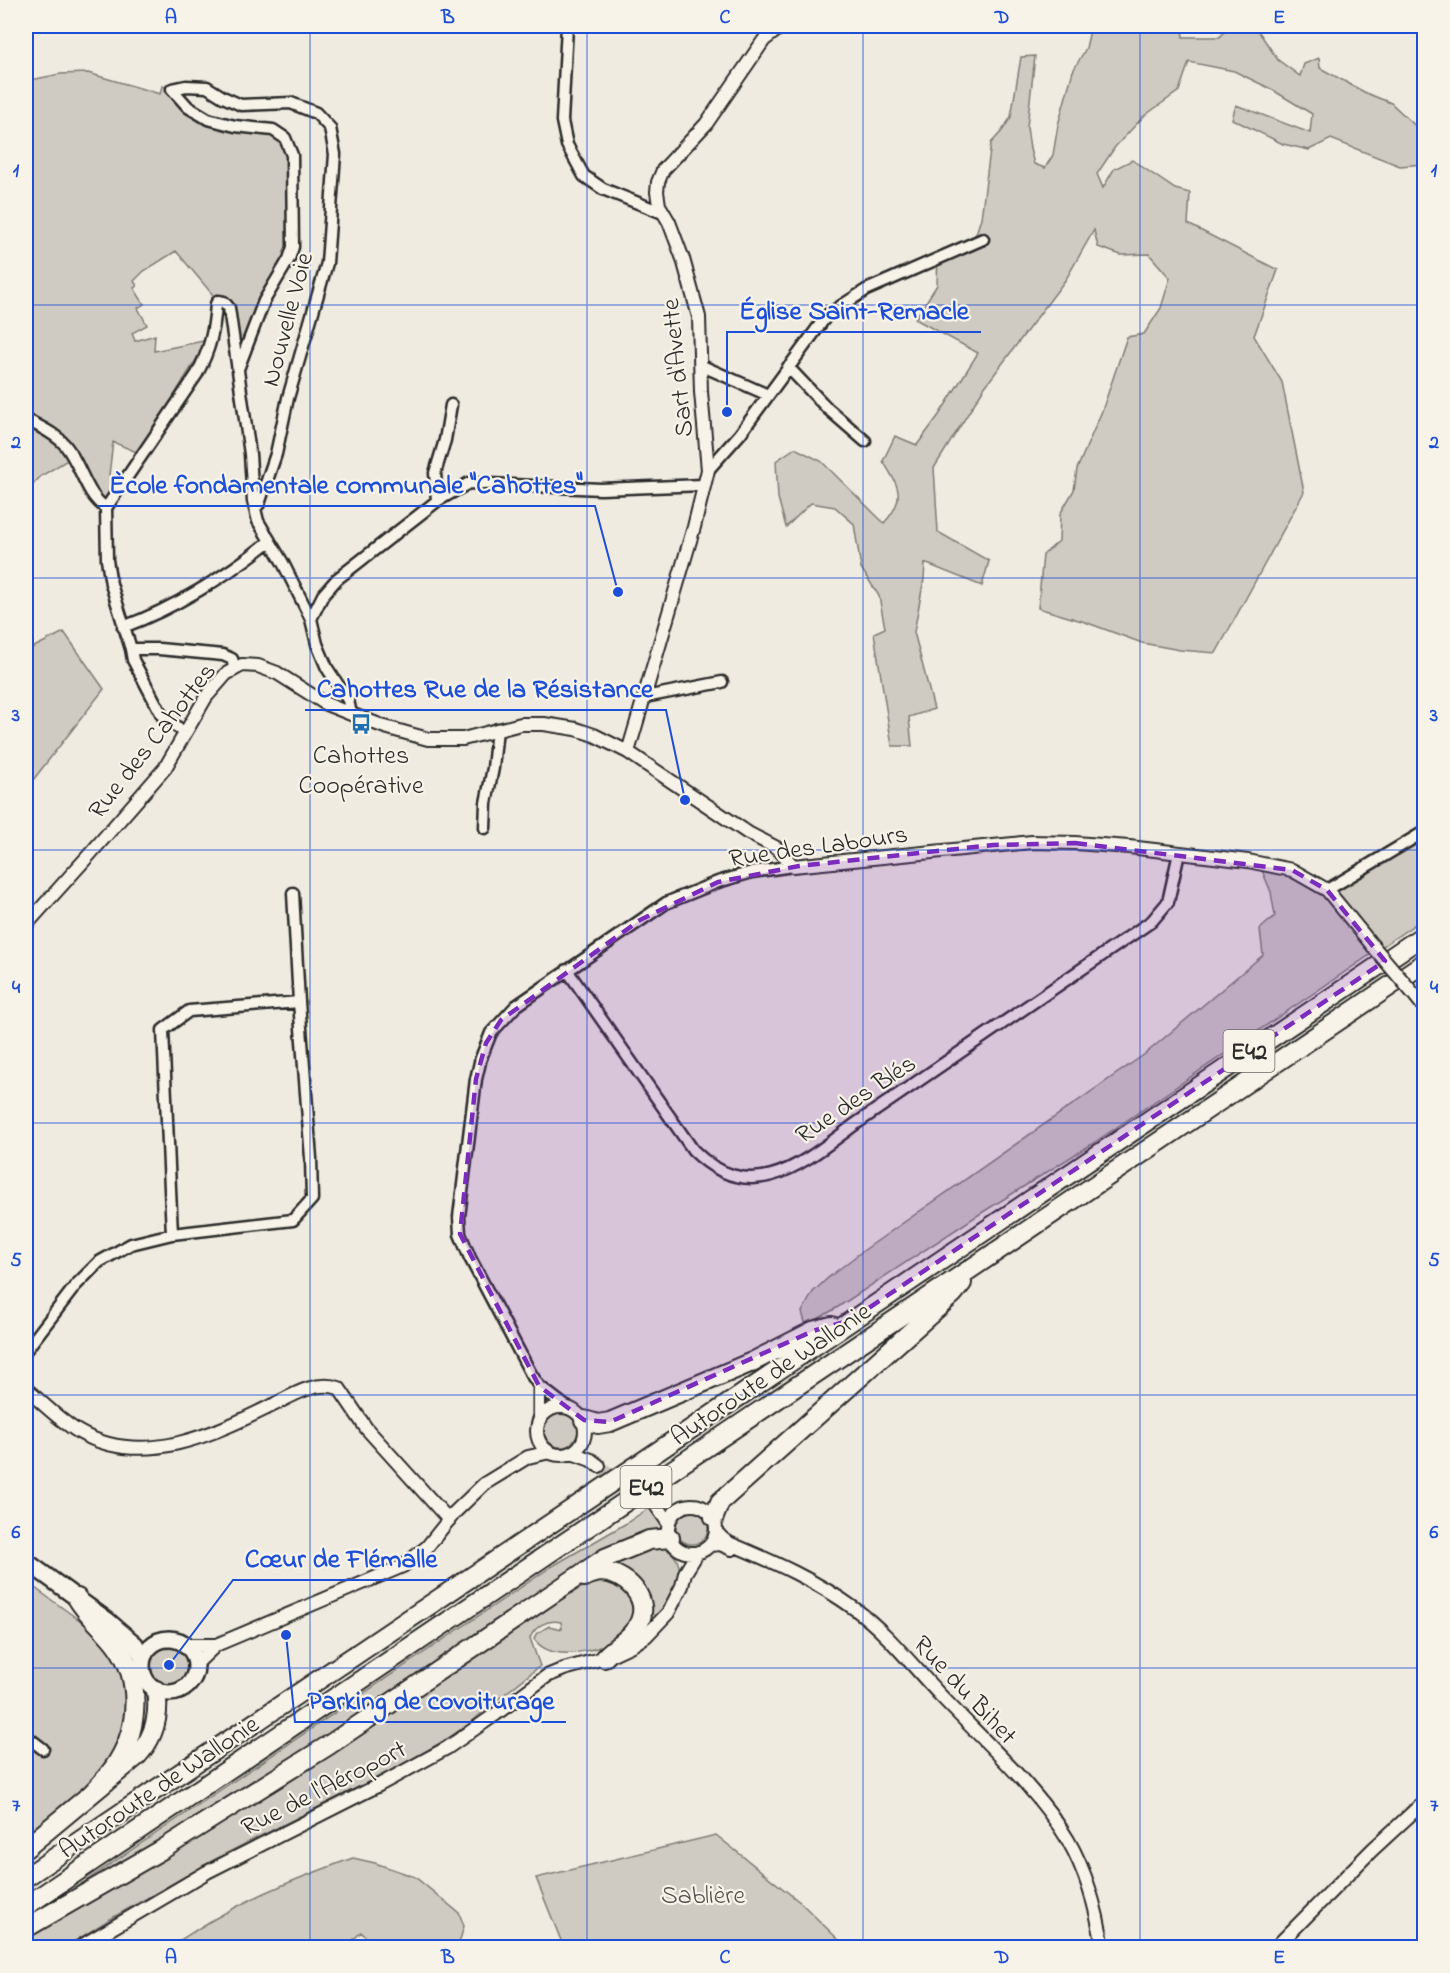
<svg xmlns="http://www.w3.org/2000/svg" width="1450" height="1973" font-family="'Indie Flower',sans-serif">
<style>
.green{fill:#cfcbc2;stroke:#7d7b76;stroke-width:1.5}
.lines{fill:none;stroke-linecap:round;stroke-linejoin:round}
.tertiary-tunnel{stroke:#c8c5bc;stroke-width:12;stroke-dasharray:12 6;stroke-linecap:butt}
.minor-casing{stroke:#2b2b2b;stroke-width:15}
.tertiary-casing{stroke:#2b2b2b;stroke-width:16}
.secondary-casing{stroke:#2b2b2b;stroke-width:20}
.motorway-casing{stroke:#2b2b2b;stroke-width:22}
.minor{stroke:#f7f3e8;stroke-width:10}
.tertiary{stroke:#f7f3e8;stroke-width:12}
.secondary{stroke:#f7f3e8;stroke-width:15}
.motorway{stroke:#f7f3e8;stroke-width:18}
.tertiary-bridge-casing{stroke:#2b2b2b;stroke-width:16;stroke-linecap:butt}
.tertiary-bridge{stroke:#f7f3e8;stroke-width:12}
.marked{fill:#7b2cbf;fill-opacity:0.2;stroke:#7b2cbf;stroke-width:4.5;stroke-dasharray:12 8;stroke-linejoin:round}
.grid{fill:none;stroke:#1d4ed8;stroke-width:1.5;stroke-opacity:0.55}
.labels{text-anchor:middle;stroke-width:4.5;stroke-linejoin:round;paint-order:stroke}
.shield{fill:#f7f3e8;stroke:#686764;stroke-width:1.5}
.shield-label{font-size:24px;font-weight:bold;fill:#2b2b2b}
.street-label{font-size:26px;fill:#2b2b2b;stroke:#f7f3e8}
.poi-label{font-size:26px;fill:#2b2b2b;stroke:#f7f3e8}
.park-label{font-size:26px;fill:#545351;stroke:#f7f3e8}
.leader{fill:none;stroke:#1d4ed8;stroke-width:2}
.callout-dot{fill:#1d4ed8;stroke:#f7f3e8;stroke-width:2}
.callout-label{font-size:27px;text-anchor:middle;font-weight:bold;fill:#1d4ed8;stroke:#f7f3e8;stroke-width:4.5;stroke-linejoin:round;paint-order:stroke}
.neatline{fill:none;stroke:#1d4ed8;stroke-width:2}
.grid-label{font-size:20px;text-anchor:middle;font-weight:bold;fill:#1d4ed8}
</style>
<rect width="100%" height="100%" fill="#efebe0"/>
<filter id="ink" filterUnits="userSpaceOnUse"><feTurbulence type="fractalNoise" baseFrequency=".0167" numOctaves="2"/><feDisplacementMap in="SourceGraphic" scale="12" xChannelSelector="R" yChannelSelector="G"/><feConvolveMatrix kernelMatrix="1 2 1 2 8 2 1 2 1" color-interpolation-filters="sRGB"/></filter>
<g filter="url(#ink)">
<path class="green" d="M1091 26H1182L1183 37H1220L1229 26H1250L1259 32 1278 60 1300 76 1304 64 1319 58 1320 68 1366 93 1391 103 1424 134V161L1423 164 1400 166 1331 139 1309 150 1283 144 1232 119 1236 105 1310 133 1312 114 1271 89 1234 71 1189 62 1179 91 1144 116 1115 147 1097 174 1103 188 1114 169 1132 160 1175 189 1190 193 1188 224 1278 270 1254 336 1282 382 1304 492 1216 653 1180 650 1142 643 1085 622 1038 608 1043 555 1059 541 1060 514 1074 490 1077 469 1102 411 1127 337 1144 334 1161 308 1170 278 1149 254 1121 255 1098 247 1094 230 1066 279 984 388 934 468 938 532 989 561 982 586 925 563 924 579 914 632 934 709 909 717 912 746H892L874 633 885 628 879 596 861 568 854 524 835 507 811 503 786 527 778 498 776 461 795 448 821 461 884 523C907 498 899 487 883 461L895 436 917 445 939 415 978 353 915 319 937 285 938 253 962 244 976 234 981 218 991 143 1002 131 1011 117 1021 57 1035 56 1027 127 1030 149 1034 164 1045 168 1053 155 1058 125 1073 71 1086 48Z
M88 73 160 94 162 86 172 89 208 119 273 130 292 155V239L243 360 229 308 218 301 176 251 144 271 134 281 137 286 134 288 144 304 138 308 147 325 132 333 135 341 155 335 154 351 208 340 139 453 113 442 109 475 119 482 108 501H101L74 456 41 476 26 492V81L60 74Z
M64 632 104 689 26 789V651Z
M1424 838V918L1095 1142 975 1217 838 1307 806 1326 802 1312 813 1292 829 1277 860 1253 1145 1054 1263 955 1260 929 1275 916 1271 892 1256 856 1290 863 1337 889Z
M544 1430a17 17 0 1 1 34 0a17 17 0 1 1-34 0Z
M649 1508 661 1522 662 1531 355 1725 26 1921 551 1567 625 1524Z
M676 1528a16 16 0 1 1 32 0a16 16 0 1 1-32 0Z
M662 1547C703 1564 660 1615 641 1632L646 1608 604 1567 649 1548Z
M600 1577 621 1583 638 1610C633 1618 628 1632 620 1637 598 1651 552 1664 534 1639L536 1634 549 1626 562 1629 561 1622C547 1619 535 1626 530 1638L540 1666 491 1705 461 1731 396 1768 223 1855 110 1919 66 1947H26V1936L544 1609Z
M28 1583 107 1640 130 1682 124 1737 95 1778 26 1838V1584Z
M149 1664a20 20 0 1 1 40 0a20 20 0 1 1-40 0Z
M716 1835 801 1903 846 1947H560L562 1943 536 1878Z
M353 1858 375 1863 415 1877 459 1913 464 1926 458 1947H376L361 1932 346 1947H169C184 1938 200 1927 216 1918 259 1893 306 1875 353 1858Z"/>
<g class="lines">
<path class="tertiary-tunnel" d="M599 1466 655 1504"/>
<g class="minor-casing">
<path id="minor" d="M567 26 562 121 567 145 584 176 603 189 663 213
M700 365 768 395
M788 367 827 408 865 441
M238 369 264 301 289 259 293 247 292 155 285 138 273 130 235 126 208 119 188 107 172 89 186 86 207 87 223 97 241 105 291 103 316 113 330 128 335 154 327 263 288 398 276 454 259 504 255 508
M26 419C39 427 55 433 65 445 81 464 85 494 106 508
M708 470 740 434 827 315 866 290 983 239
M437 501 435 473 445 440 451 405
M106 508 197 374C210 349 214 332 216 304L218 301 224 302 229 308 250 454 253 501 258 521 283 563 311 619 317 644 327 668 348 700 351 714
M106 508 107 560 111 584 131 649H159L223 655 232 659 235 669
M311 619 323 595 337 579 437 501 469 483 601 489 703 485
M123 627C173 609 228 575 270 541
M131 649 133 660 163 717 184 732
M645 697 722 682
M485 828 486 803 493 768 497 729
M1327 890 1424 832
M293 893 299 1002
M567 970 693 1150C751 1208 802 1164 854 1125L1152 921 1168 902 1179 853
M26 1350 76 1285 99 1262 131 1244 172 1234 293 1220 312 1199 311 1158 299 1002 189 1011 163 1030 172 1234
M539 1386V1419
M565 1406 539 1386 531 1374 470 1258 460 1234 459 1217 476 1079 481 1058 491 1033 516 1006 666 903 718 882 752 872 793 866
M26 1736 43 1749"/>
</g>
<g class="tertiary-casing">
<path id="tertiary" d="M628 752 694 527 708 470 701 392 699 317 683 259 669 222 659 205 657 192 658 182 663 170 706 124 764 40 782 26
M26 925 90 854 165 768 206 697 226 674 242 665 258 666 277 673 326 704 351 714 385 727 428 739H463L521 724H544L576 729 594 735 628 752 748 833 777 848 793 866 1032 842 1075 843 1129 847 1248 861 1292 870 1327 890 1372 945
M1412 992 1424 1007
M26 1389C43 1403 60 1421 79 1432 145 1470 218 1432 279 1402 298 1392 318 1381 339 1388L366 1428 449 1520
M537 1431a24 24 0 1 1 48 0a24 24 0 1 1-48 0Z
M572 1453 591 1460 599 1466
M655 1504 669 1524
M668 1529a24 24 0 1 1 48 0a24 24 0 1 1-48 0Z
M716 1532 723 1539 731 1544C774 1562 817 1581 855 1609 888 1633 914 1668 942 1697 983 1740 1038 1789 1068 1840 1087 1873 1097 1910 1103 1948
M710 1545 720 1544 732 1549
M186 1645H216L403 1566 427 1547 455 1512 484 1484 528 1457 550 1452
M196 1664 216 1645
M78 1948 207 1872 379 1785 447 1748 496 1714 547 1676 564 1669 604 1658 634 1644 646 1636 668 1613 682 1586 685 1573 698 1552
M1275 1948 1372 1850 1424 1802"/>
</g>
<g class="secondary-casing">
<path id="secondary" d="M26 1561 107 1620 135 1644 143 1657
M142 1666a27 27 0 1 1 54 0a27 27 0 1 1-54 0Z"/>
</g>
<g class="motorway-casing">
<path id="motorway" d="M584 1420 598 1424 610 1422 752 1362 813 1331 832 1326
M714 1517 720 1502 953 1294 962 1283
M584 1577C589 1575 596 1572 602 1572 625 1573 650 1597 640 1621 634 1637 615 1646 604 1658
M77 1598C88 1617 106 1629 118 1647 141 1680 139 1727 118 1761 111 1773 102 1783 92 1793
M26 1848 137 1756C154 1738 160 1715 156 1690
M26 1877 1424 935
M26 1906 1424 963
M26 1928 163 1849 329 1745 605 1558 649 1540 670 1538"/>
</g>
<use href="#minor" class="minor"/>
<use href="#tertiary" class="tertiary"/>
<use href="#secondary" class="secondary"/>
<use href="#motorway" class="motorway"/>
<g class="tertiary-bridge-casing">
<path id="tertiary-bridge" d="M1372 945 1412 992"/>
</g>
<use href="#tertiary-bridge" class="tertiary-bridge"/>
</g>
</g>
<path class="marked" d="M1075 843 1292 870 1327 890 1385 961 851 1320 813 1331 610 1422 584 1420 539 1386 460 1234 476 1079 486 1043 501 1020 640 920 718 882 799 866 993 845Z"/>
<path class="grid" d="M310 26V1948M587 26V1948M863 26V1948M1140 26V1948M26 305H1424M26 578H1424M26 850H1424M26 1123H1424M26 1395H1424M26 1668H1424"/>
<defs>
<g id="bus-bare" transform="scale(1.62)"><path d="M-5-6H5V4H4V6H2V4H-2V6H-4V4H-5ZM-3.5-4V0h7V-4ZM-3.5 1.2v1.5H-2V1.2ZM2 1.2v1.5H3.5V1.2Z" fill="#1f6fb2" stroke="#f7f3e8" stroke-width="2.5" paint-order="stroke"/></g>
</defs>
<g fill-rule="evenodd">
<use href="#bus-bare" x="361" y="724"/>
</g>
<g class="labels">
<g class="shield">
<rect x="1223.5" y="1030" width="51" height="42" rx="4.5"/>
<rect x="620.5" y="1466" width="51" height="42" rx="4.5"/>
</g>
<g class="shield-label">
<text x="1249" y="1059">E42</text>
<text x="646" y="1495">E42</text>
</g>
<g class="street-label">
<text transform="translate(286 319) rotate(-75)" y="9">Nouvelle Voie</text>
<text transform="translate(676 368) rotate(-96)" y="9">Sart d'Avette</text>
<text transform="translate(151 740) rotate(-52)" y="9">Rue des Cahottes</text>
<text transform="translate(818 845) rotate(-8)" y="9">Rue des Labours</text>
<text transform="translate(855 1098) rotate(-34)" y="9">Rue des Blés</text>
<text transform="translate(770 1373) rotate(-34)" y="9">Autoroute de Wallonie</text>
<text transform="translate(966 1689) rotate(47)" y="9">Rue du Bihet</text>
<text transform="translate(158 1786) rotate(-34)" y="9">Autoroute de Wallonie</text>
<text transform="translate(323 1787) rotate(-27)" y="9">Rue de l'Aéroport</text>
</g>
<g class="poi-label">
<text x="361" y="763">Cahottes<tspan x="361" dy="30">Coopérative</tspan></text>
</g>
<g class="park-label">
<text x="703" y="1903">Sablière</text>
</g>
</g>
<path class="leader" d="M727 412L727 332H981M618 592L595 506H97M685 800L666 710H305M169 1665L233 1580H449M286 1635L295 1722H566"/>
<g class="callout-dot">
<circle cx="727" cy="412" r="6"/>
<circle cx="618" cy="592" r="6"/>
<circle cx="685" cy="800" r="6"/>
<circle cx="169" cy="1665" r="6"/>
<circle cx="286" cy="1635" r="6"/>
</g>
<g class="callout-label">
<text x="854" y="319">Église Saint-Remacle</text>
<text x="346" y="493">Ècole fondamentale communale "Cahottes"</text>
<text x="485" y="697">Cahottes Rue de la Résistance</text>
<text x="341" y="1567">Cœur de Flémalle</text>
<text x="431" y="1709">Parking de covoiturage</text>
</g>
<rect width="1450" height="1973" fill="none" stroke="#f7f3e8" stroke-width="66"/>
<rect x="33" y="33" width="1384" height="1907" class="neatline"/>
<g class="grid-label">
<text x="171" y="23">A</text>
<text x="448" y="23">B</text>
<text x="725" y="23">C</text>
<text x="1002" y="23">D</text>
<text x="1279" y="23">E</text>
<text x="16" y="176">1</text>
<text x="1434" y="176">1</text>
<text x="16" y="448">2</text>
<text x="1434" y="448">2</text>
<text x="16" y="721">3</text>
<text x="1434" y="721">3</text>
<text x="16" y="993">4</text>
<text x="1434" y="993">4</text>
<text x="16" y="1266">5</text>
<text x="1434" y="1266">5</text>
<text x="16" y="1538">6</text>
<text x="1434" y="1538">6</text>
<text x="16" y="1811">7</text>
<text x="1434" y="1811">7</text>
<text x="171" y="1963">A</text>
<text x="448" y="1963">B</text>
<text x="725" y="1963">C</text>
<text x="1002" y="1963">D</text>
<text x="1279" y="1963">E</text>
</g>
</svg>
